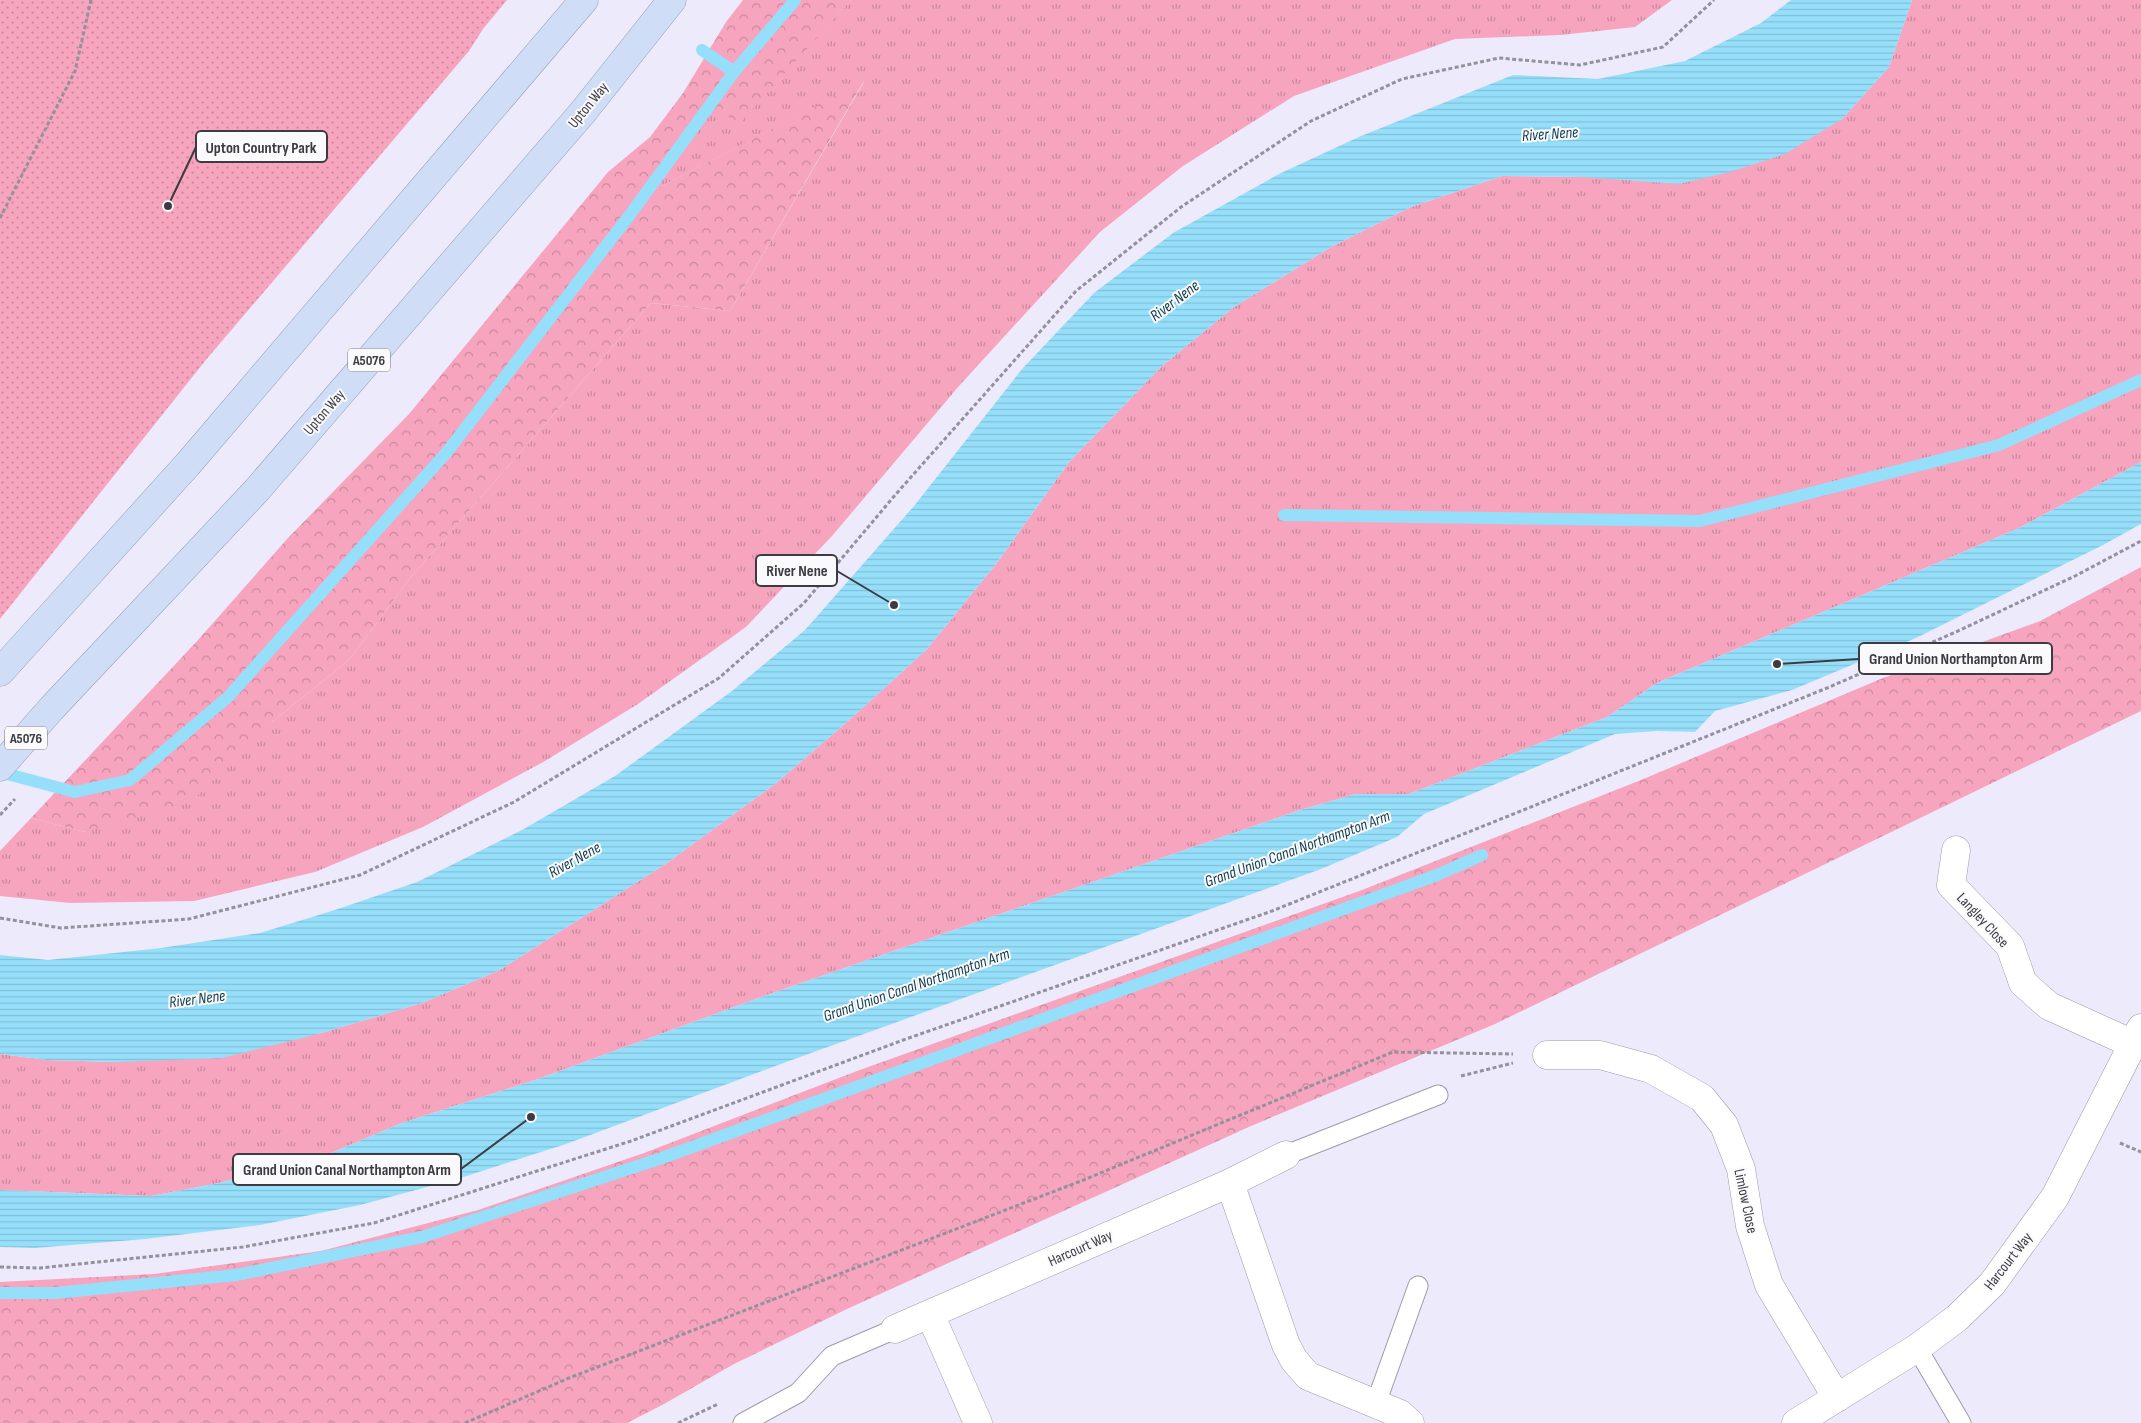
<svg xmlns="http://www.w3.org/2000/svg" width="2141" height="1423" font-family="'Sofia Sans Condensed',sans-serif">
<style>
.grass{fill:url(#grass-tufts)}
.forest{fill:url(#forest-crowns)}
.park{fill:url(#park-dots)}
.water{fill:url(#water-rules)}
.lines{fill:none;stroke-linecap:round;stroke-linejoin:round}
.stream{stroke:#96dffa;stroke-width:12}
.service-casing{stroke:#9c9ba9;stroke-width:21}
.minor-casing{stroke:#9c9ba9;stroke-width:29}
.trunk-casing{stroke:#93a0b5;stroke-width:29}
.path{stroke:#92919c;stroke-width:3;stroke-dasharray:4 2.5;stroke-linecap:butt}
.service{stroke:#fff;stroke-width:19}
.minor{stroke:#fff;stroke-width:28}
.trunk{stroke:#cfdef6;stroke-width:28}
.labels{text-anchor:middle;stroke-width:4;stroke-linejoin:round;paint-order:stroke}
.shield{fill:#fafafd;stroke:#747479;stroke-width:1}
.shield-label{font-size:14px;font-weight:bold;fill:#3b3b41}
.street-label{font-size:15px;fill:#3b3b41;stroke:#fafafd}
.water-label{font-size:16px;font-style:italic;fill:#113c4b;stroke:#fafafd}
.leader{fill:none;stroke:#3b3b41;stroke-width:2}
.callout-dot{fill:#3b3b41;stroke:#fafafd;stroke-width:2}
.callout{fill:#fafafd;stroke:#3b3b41;stroke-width:2}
.callout-label{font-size:16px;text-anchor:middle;font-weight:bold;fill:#3b3b41}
</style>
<defs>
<pattern id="grass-tufts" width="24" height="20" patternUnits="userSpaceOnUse" patternTransform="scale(1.25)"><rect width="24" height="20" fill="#f7a5be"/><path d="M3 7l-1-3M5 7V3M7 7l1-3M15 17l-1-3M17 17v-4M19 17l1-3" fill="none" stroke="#c9889c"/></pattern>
<pattern id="forest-crowns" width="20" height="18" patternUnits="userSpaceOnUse" patternTransform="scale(1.25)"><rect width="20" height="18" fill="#f7a5be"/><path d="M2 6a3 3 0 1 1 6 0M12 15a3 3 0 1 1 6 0" fill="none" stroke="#c9889c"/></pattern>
<pattern id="park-dots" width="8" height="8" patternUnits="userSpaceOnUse" patternTransform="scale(1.25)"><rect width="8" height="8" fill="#f7a5be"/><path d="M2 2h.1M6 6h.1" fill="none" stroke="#c9889c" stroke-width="1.8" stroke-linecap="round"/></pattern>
<pattern id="water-rules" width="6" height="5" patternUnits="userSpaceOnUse" patternTransform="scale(1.25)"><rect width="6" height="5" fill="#96dffa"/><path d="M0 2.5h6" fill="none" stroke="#82c0d8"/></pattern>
</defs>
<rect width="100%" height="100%" fill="#edebfb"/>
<path class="grass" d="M851 0H1672L1635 27 1561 35 1455 39 1294 96 1183 166 1100 232 959 386 832 536 746 627 638 704 545 761 423 827 315 872 194 901 70 903 0 896V851L31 818 85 832 272 722 349 660 410 578 651 303 730 311 864 82 654 190 708 106 798 57Z
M1912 0H2141V462L2019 528 1657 683 1607 717 1409 794H1356L1300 810 764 996 538 1079 402 1123 324 1156 219 1183 151 1196 0 1190V1054L47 1060 116 1062 318 1034 422 1003 500 970 667 863 775 784 847 722 927 649 996 564 1069 462 1162 366 1234 307 1331 247 1411 207 1502 176 1582 177 1842 119 1889 67Z"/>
<path class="forest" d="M743 0H851L740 123 708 106 654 190 864 81 730 311 651 303 410 578 349 660 272 722 191 802 85 832 31 818 198 640 287 539 409 414 608 172 650 137 683 93 726 22Z
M2141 567V711L1495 1024 1251 1126 847 1309 734 1364 664 1404 627 1423H0V1282L154 1274 321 1251 478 1210 644 1153 857 1071 1362 890 1641 780 1883 678 2040 621Z"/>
<path class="park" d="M0 0H507L483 29 469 51 205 361 0 619Z"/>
<path class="water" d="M1791 0H1912L1889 67 1842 119 1785 154 1730 172 1679 184 1582 177 1502 176 1411 207 1331 247 1234 307 1162 366 1069 462 996 564 927 649 847 722 775 784 667 863 500 970 422 1003 318 1034 222 1058 116 1062 47 1060 0 1054V955L48 960 161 948 260 933 338 909 417 882 522 830 615 776 732 691 805 630 914 506 1023 368 1094 293 1173 233 1281 173 1361 136 1513 75 1598 79 1685 61 1761 23Z
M2141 462V524L2103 545 1916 638 1792 690 1715 711 1695 732 1657 731 1615 734 1424 814 1397 837 1321 869 789 1061 566 1144 457 1179 360 1205 260 1225 145 1239 35 1248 0 1247V1190L151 1196 219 1183 324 1156 402 1123 538 1079 764 996 1300 810 1356 794H1409L1607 717 1657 683 2019 528Z"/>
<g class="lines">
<path class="stream" d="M702 50 734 72 795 0
M1284 515 1700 521 1999 445 2141 380
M0 772 75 792 130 780 228 697 447 452 629 216 734 72
M0 1293H55L236 1275 422 1237 662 1158 1437 875 1482 855"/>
<g class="service-casing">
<path id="service" d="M1286 1155 1438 1095
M1917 1348 1961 1423
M1376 1403 1418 1286
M743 1423 798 1393 832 1356 895 1329"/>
</g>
<g class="minor-casing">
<path id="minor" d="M1956 850 1951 885 2010 946 2023 983 2049 1006 2133 1044
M1547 1055H1600L1651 1069 1702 1098 1724 1125 1741 1169 1750 1226 1769 1285 1837 1398
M1286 1155 1230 1183 1286 1345 1294 1360 1308 1376 1400 1414 1410 1423
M930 1314 978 1423
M895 1329 1230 1183
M1796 1423 1917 1348 1957 1318 1992 1284 2055 1197 2141 1028"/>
</g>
<g class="trunk-casing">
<path id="trunk" d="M0 672 188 464 584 0
M0 767 51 709 256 491 583 112 672 0"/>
</g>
<path class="path" d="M0 218 75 71 91 0
M0 815 15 799
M0 918 61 928 189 919 360 875 514 802 719 678 804 603 896 494 1076 291 1181 207 1311 121 1402 79 1499 58 1580 65 1663 47 1714 0
M1461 1076 1513 1063
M2120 1143 2141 1152
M0 1267 40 1268 243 1247 374 1223 631 1141 906 1039 1272 911 1827 688 1958 631 2075 576 2141 541
M465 1423 569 1378 1081 1181 1393 1052 1513 1054
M678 1423 718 1404"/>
<use href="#service" class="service"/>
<use href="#minor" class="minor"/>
<use href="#trunk" class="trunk"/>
</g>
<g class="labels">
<g class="shield">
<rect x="348" y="348.5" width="42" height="23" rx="4"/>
<rect x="5" y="726.5" width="42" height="23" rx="4"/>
</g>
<g class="shield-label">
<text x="369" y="365">A5076</text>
<text x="26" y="743">A5076</text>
</g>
<g class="street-label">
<text transform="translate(588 105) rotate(-51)" y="5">Upton Way</text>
<text transform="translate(324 412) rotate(-49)" y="5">Upton Way</text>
<text transform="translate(1983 920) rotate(47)" y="5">Langley Close</text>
<text transform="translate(1746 1201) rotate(78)" y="5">Limlow Close</text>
<text transform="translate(1080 1248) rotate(-24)" y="5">Harcourt Way</text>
<text transform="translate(2008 1261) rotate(-52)" y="5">Harcourt Way</text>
</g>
<g class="water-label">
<text transform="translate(1550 133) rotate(-4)" y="6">River Nene</text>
<text transform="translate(1174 300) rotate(-37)" y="6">River Nene</text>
<text transform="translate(1297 848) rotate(-20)" y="6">Grand Union Canal Northampton Arm</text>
<text transform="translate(574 859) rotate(-29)" y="6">River Nene</text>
<text transform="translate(916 984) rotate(-19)" y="6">Grand Union Canal Northampton Arm</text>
<text transform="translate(197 998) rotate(-7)" y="6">River Nene</text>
</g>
</g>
<path class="leader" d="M168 206L196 147M894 605L837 571M1777 664L1859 659M531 1117L461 1169"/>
<g class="callout-dot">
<circle cx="168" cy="206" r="5"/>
<circle cx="894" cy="605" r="5"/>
<circle cx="1777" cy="664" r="5"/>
<circle cx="531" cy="1117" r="5"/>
</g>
<g class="callout">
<rect x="196" y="131" width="131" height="31" rx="5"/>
<rect x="756" y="555" width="81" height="31" rx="5"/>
<rect x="1859" y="643" width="193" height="31" rx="5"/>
<rect x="233" y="1154" width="228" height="31" rx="5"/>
</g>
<g class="callout-label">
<text x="261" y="153">Upton Country Park</text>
<text x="797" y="576">River Nene</text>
<text x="1956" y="664">Grand Union Northampton Arm</text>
<text x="347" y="1175">Grand Union Canal Northampton Arm</text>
</g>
</svg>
